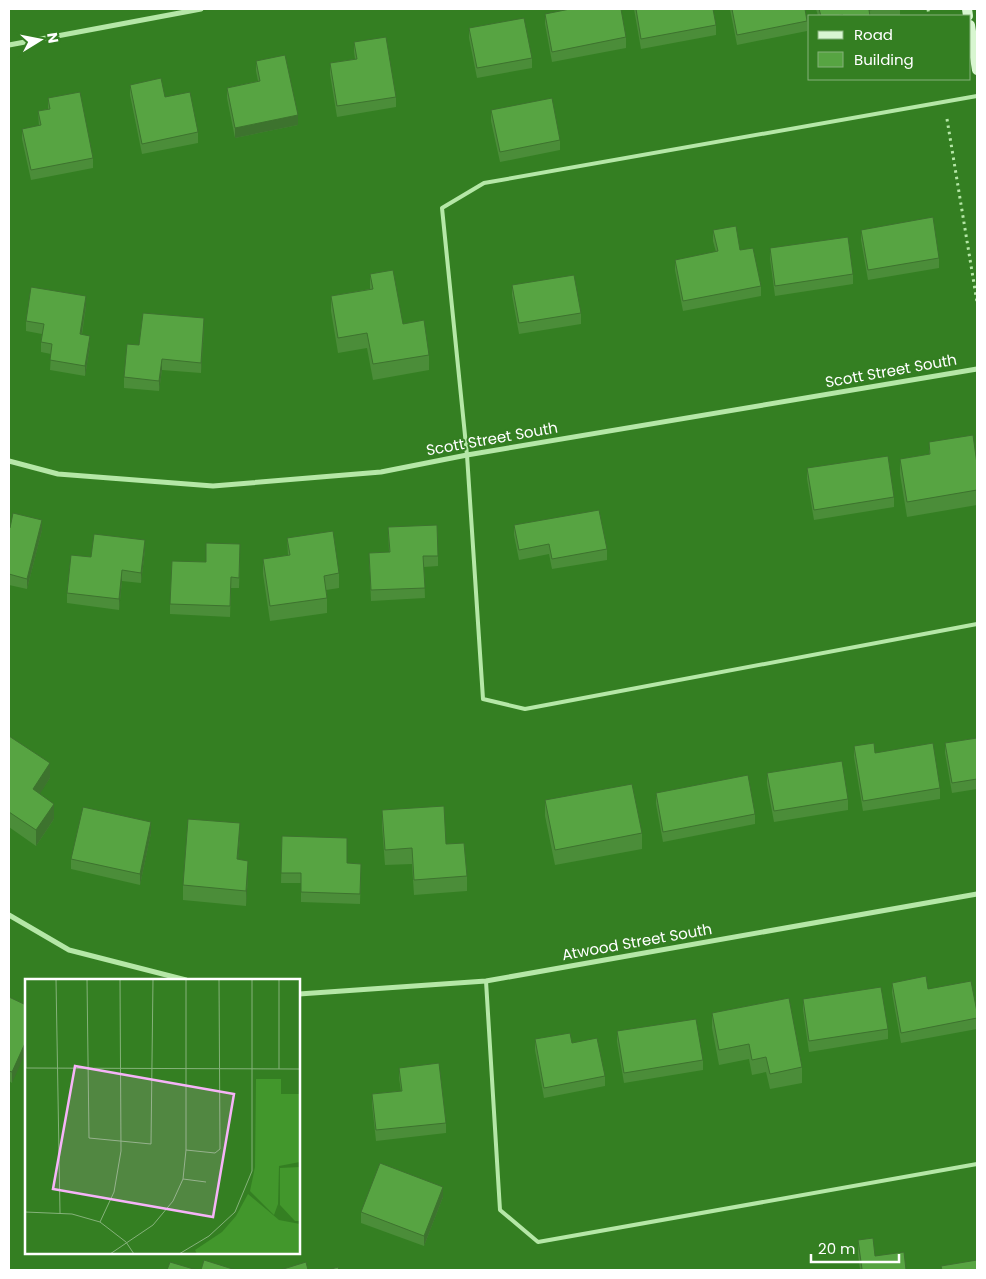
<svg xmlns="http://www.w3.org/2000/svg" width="986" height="1279" font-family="Poppins,sans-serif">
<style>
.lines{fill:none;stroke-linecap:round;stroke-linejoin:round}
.path{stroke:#b5e7a7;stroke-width:3;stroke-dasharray:2.5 4;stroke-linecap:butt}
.lane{stroke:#b5e7a7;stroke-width:4}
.street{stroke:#b5e7a7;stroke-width:5}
.secondary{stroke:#d8f6d1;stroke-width:10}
.wall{fill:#4b8d39}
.shaded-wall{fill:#3d732e}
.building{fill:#57a442;stroke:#3d732e}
.labels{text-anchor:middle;stroke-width:4;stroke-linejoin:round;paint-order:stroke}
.street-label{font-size:15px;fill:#fff;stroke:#347f22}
.inset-road{fill:none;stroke:#85b27a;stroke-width:1}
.view{fill:#f6b4f8;fill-opacity:0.15;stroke:#f6b4f8;stroke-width:2.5}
.inset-edge{fill:none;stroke:#fff;stroke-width:2.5}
</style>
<rect width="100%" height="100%" fill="#347f22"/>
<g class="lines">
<path class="path" d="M928 9 929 16
M947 119 977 302"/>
<path class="lane" d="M977 96 484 183 442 208 467 455 483 699 525 709 977 624
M486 981 500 1210 538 1242 977 1164"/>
<path class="street" d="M9 45 201 9
M9 461 58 474 213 486 381 472 467 455 977 369
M9 915 69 950 186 980
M299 994 486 981 977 894"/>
<path class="secondary" d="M967 9 968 16
M970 25 977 70"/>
</g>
<path class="wall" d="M634 9H713L716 25V35L641 49Z
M730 9H805L807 21V31L737 45Z
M816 9H900V16H818Z
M545 14 626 37V48L552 62 545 24Z
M469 28 532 58V68L477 78 469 38Z
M354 42 396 97V107L337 117 330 74V63L355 59 354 52Z
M256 61 298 125 235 138 227 98V88L258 81 256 71Z
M130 85 165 97 198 132V143L142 154 130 95Z
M48 98 93 158V168L31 180 22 139V129L39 126 38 111 48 109Z
M491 110 560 140V150L500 162 491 121Z
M713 230 740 250 761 286V296L683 311 675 270V260L716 252 713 241Z
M861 230 939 258V268L868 280 861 240Z
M770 248 853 274V284L775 296 770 259Z
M370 274 403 324 429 355V370L373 380 367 348 338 353 331 311V296L370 289Z
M512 285 581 313V324L519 334 512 295Z
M86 306 82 334 90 346 85 376 50 370 51 354 41 352V342L42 334 26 331V321Z
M204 329 201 373 162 370 159 391 124 388V377L139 345Z
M929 442 977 464V505L907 517 900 474V459L929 454Z
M807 468 894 497V507L814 520 807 479Z
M514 525 607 549V560L552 569 549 554 519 560 514 535Z
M388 527 438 556V566L424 567 425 598 371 601 369 553 389 552Z
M9 528 42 530 27 589 9 585Z
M287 538 339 573V588L326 590 327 598V613L270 621 263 574V559L288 555Z
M145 550 141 583 122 581 119 610 67 603V593L91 557Z
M240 555 239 588H231L230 617 170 614V604L206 562Z
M9 736 50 778 39 794 54 819 36 846 9 827Z
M977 738V789L952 793 945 753V743Z
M854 746 875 753 940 788V799L863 811 854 757Z
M767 773 848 799V810L774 822 767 784Z
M656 793 755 814V824L663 842 656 804Z
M545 800 642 833V849L555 865 545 816Z
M382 810 446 844 467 876V891L414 895 412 864 385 865 382 826Z
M151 833 140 885 71 869V859Z
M282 836 347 863 361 864 360 904 301 902V883H281Z
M240 838 238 860 248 876 246 906 183 900V885Z
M892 983 977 1012V1029L901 1043 892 993Z
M9 997 26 1005 12 1083 9 1081Z
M803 999 888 1029V1039L809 1052 803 1010Z
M712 1013 802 1067V1083L770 1089 766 1072 752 1075 749 1059 719 1065 712 1028Z
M617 1031 703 1060V1070L624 1083 617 1042Z
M535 1039 605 1076V1086L544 1098 535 1050Z
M399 1068 446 1123V1133L376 1141 372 1104V1094L401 1091 399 1078Z
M443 1197 424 1246 361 1223V1212Z
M858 1240 875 1256 906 1270 860 1269 858 1255Z"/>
<path class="shaded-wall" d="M298 115V125L235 138V128Z
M86 296V306L80 344V334Z
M204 318V329L201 373V363Z
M90 336V346L85 376V366Z
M162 359V370L159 391V381Z
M42 520V530L27 589V579Z
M145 540V550L141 583V573Z
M122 570V581L119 610V599Z
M50 763V778L33 805V789Z
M54 804V819L36 846V830Z
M151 822V833L140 885V874Z
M240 823V838L237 875V859Z
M248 861V876L246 906V891Z
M26 1041V1052L12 1083V1072Z
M443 1187V1197L424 1246V1236Z"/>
<path class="building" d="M570 9H621L626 37 552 52 545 14Z
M636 9H713L716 25 641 39Z
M732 9H805L807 21 737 35Z
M819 9H876L869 10 870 16H843V15L834 16H821Z
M524 18 532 58 477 68 469 28Z
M386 37 396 97 337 106 330 63 357 59 354 42Z
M285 55 298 115 235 128 227 88 260 81 256 61Z
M161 78 165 97 190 92 198 132 142 144 130 85Z
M80 92 93 158 31 170 22 129 41 125 38 111 50 109 48 98Z
M552 98 560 140 500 152 491 110Z
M933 217 939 258 868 270 861 230Z
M736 226 740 250 753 248 761 286 683 301 675 260 718 251 713 230Z
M848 237 853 274 775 286 770 248Z
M393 270 403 324 424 320 429 355 373 364 367 333 338 338 331 296 373 289 370 274Z
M574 275 581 313 519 323 512 285Z
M31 287 86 296 80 334 90 336 85 366 50 360 52 344 41 342 44 324 26 321Z
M143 313 204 318 201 363 162 359 159 381 124 377 127 344 139 345Z
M973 435 977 464V490L907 502 900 459 930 454 929 442Z
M888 456 894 497 814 510 807 468Z
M599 510 607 549 552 559 549 544 519 550 514 525Z
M13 513 42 520 27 579 9 574V528H10Z
M437 525 438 556H423L425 588 371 590 369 553 390 552 388 527Z
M333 531 339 573 324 576 327 598 270 606 263 559 290 555 287 538Z
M94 534 145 540 141 573 122 570 119 599 67 593 71 555 91 557Z
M206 543 240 544 239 578 231 577 230 606 170 604 172 561 206 562Z
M9 736 50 763 33 789 54 804 36 830 9 812Z
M977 738V779L952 783 945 743Z
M874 743 875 753 933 743 940 788 863 801 854 746Z
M842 761 848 799 774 811 767 773Z
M748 775 755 814 663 832 656 793Z
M632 784 642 833 555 850 545 800Z
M444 806 446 844 464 843 467 876 414 880 412 848 385 850 382 810Z
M83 807 151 822 140 874 71 859Z
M188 819 240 823 237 859 248 861 246 891 183 885Z
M282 836 347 838V863L361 864 360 894 301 892V873H281Z
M926 976 928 989 971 981 977 1012V1018L901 1033 892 983Z
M881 987 888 1029 809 1041 803 999Z
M9 997 26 1005V1041L12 1072 9 1071Z
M789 998 802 1067 770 1074 766 1057 752 1060 749 1044 719 1050 712 1013Z
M696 1019 703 1060 624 1073 617 1031Z
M570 1033 572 1043 597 1038 605 1076 544 1088 535 1039Z
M439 1063 446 1123 376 1130 372 1094 402 1091 399 1068Z
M380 1163 443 1187 424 1236 361 1212Z
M873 1238 875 1256 904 1252 906 1270H852L862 1269 858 1240Z
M204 1260 236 1270H201Z
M977 1260V1270H942L941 1266Z
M170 1262 197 1270H167Z
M306 1262 308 1270H280Z
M338 1267 339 1270H328Z"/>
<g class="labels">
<g class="street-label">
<text transform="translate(891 371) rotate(-10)" y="5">Scott Street South</text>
<text transform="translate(492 439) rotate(-10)" y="5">Scott Street South</text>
<text transform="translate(637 942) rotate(-10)" y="5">Atwood Street South</text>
</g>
</g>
<g transform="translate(25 979)">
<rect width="275" height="275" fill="#347f22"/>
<path d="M275 188V242H270L255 226V189Z" fill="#42972c"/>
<path d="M231 100H256V115H275V183L254 187 253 225 249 236 225 212 230 188ZM223 215 254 241 275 245V275H172L170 271 197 253 211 237Z" fill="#42972c"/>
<path class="inset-road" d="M31 0 35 234M62 0 64 159 126 165 128 0M254 0V90M0 43 1 89M0 89 275 90M161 171 190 174 195 170 194 0M158 200 181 203M0 233 47 235 75 243 101 263 109 275M75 243 89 213 96 172 95 0M85 275 128 246 148 222 158 200 161 171V0M154 275 184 257 210 233 227 192V0"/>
<path class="view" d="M50 87 209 115 188 238 28 210Z"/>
<rect width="275" height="275" class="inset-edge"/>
</g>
<rect width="986" height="1279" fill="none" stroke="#ffffff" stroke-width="20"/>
<rect x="808" y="15" width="162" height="65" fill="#347f22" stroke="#85b27a"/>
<rect x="818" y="31" width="25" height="8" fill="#d8f6d1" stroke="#85b27a"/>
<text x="854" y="40" font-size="15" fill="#ffffff">Road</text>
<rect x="818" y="52" width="25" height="15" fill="#57a442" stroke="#85b27a"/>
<text x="854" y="65" font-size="15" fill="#ffffff">Building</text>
<g transform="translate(40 40) rotate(80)" stroke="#347f22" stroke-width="4" paint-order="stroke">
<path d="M0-4L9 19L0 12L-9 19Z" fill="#ffffff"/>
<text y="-8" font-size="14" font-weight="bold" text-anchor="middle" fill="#ffffff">N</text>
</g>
<path d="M811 1254v8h88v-8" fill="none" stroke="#ffffff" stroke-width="2.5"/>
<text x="818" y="1254" font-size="15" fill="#ffffff" stroke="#347f22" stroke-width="4" paint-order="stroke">20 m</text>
</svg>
